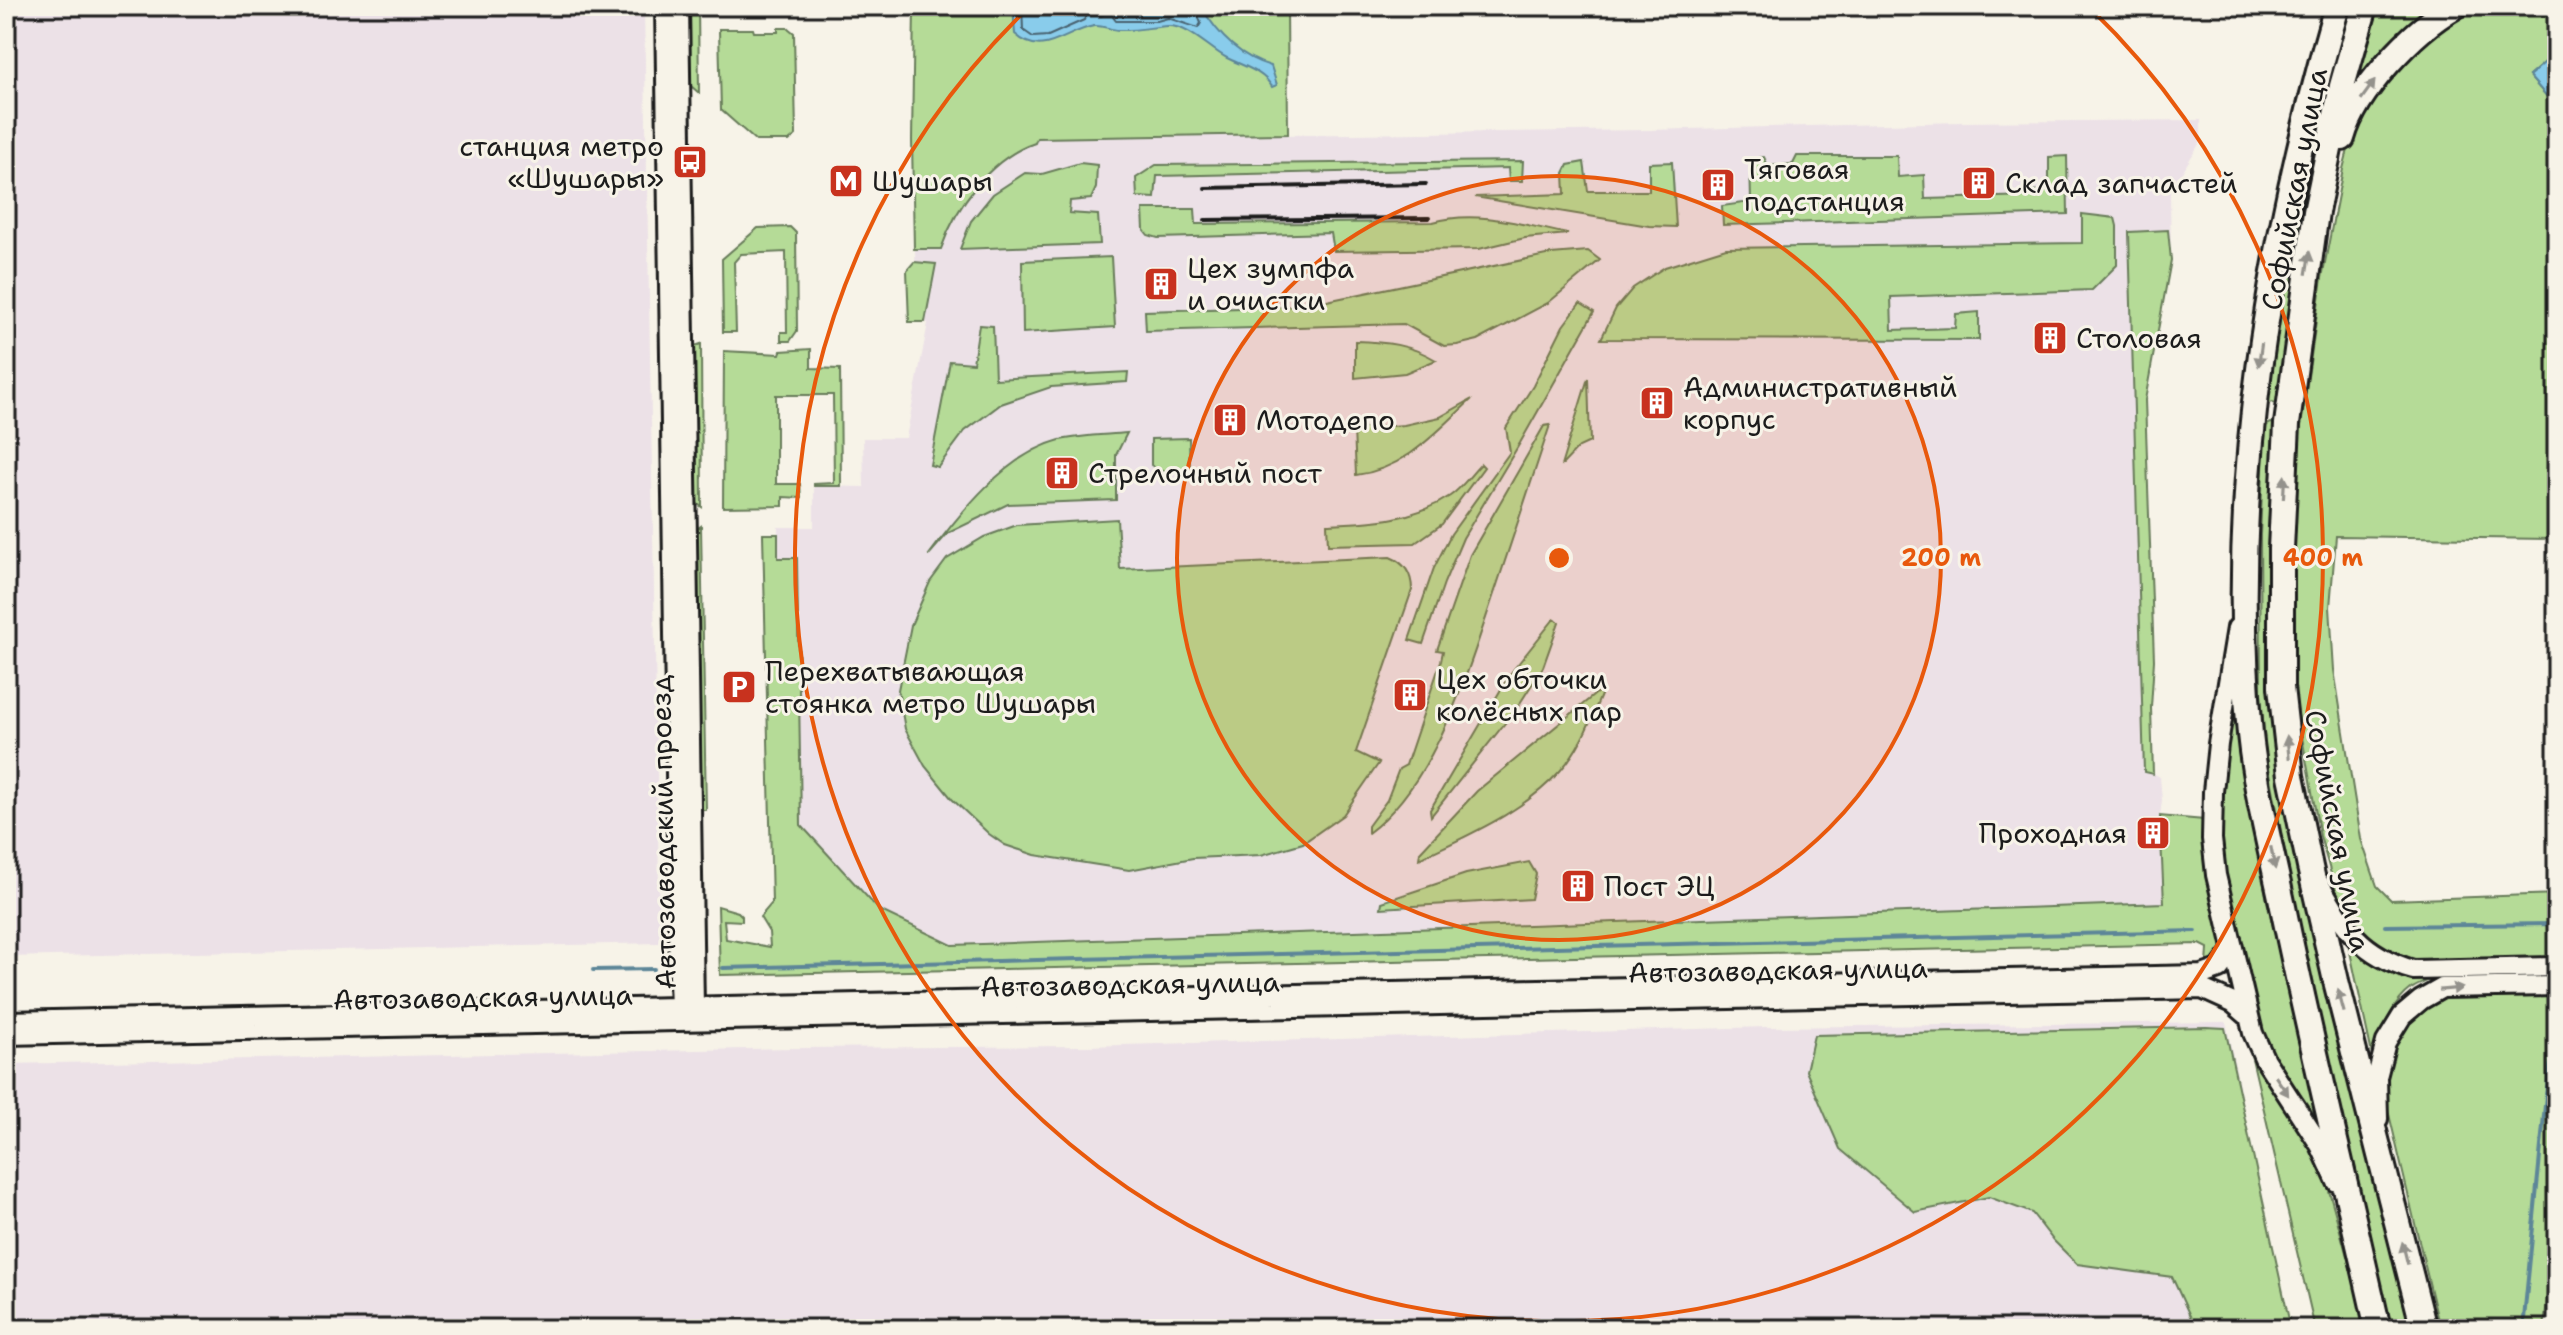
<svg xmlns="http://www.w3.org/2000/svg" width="2563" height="1335" font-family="'Shantell Sans',sans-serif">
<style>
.built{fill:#ece1e7}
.green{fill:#b5db97;stroke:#687c5a;stroke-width:2}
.water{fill:#89cceb;stroke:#5d8698;stroke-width:2}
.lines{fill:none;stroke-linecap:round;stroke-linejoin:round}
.shore{stroke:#48626f;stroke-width:2}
.stream{stroke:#5d8698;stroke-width:4}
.minor-casing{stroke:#1c1c1c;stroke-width:24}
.major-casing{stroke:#1c1c1c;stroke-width:30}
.minor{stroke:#f7f3e8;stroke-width:18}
.major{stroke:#f7f3e8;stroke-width:24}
.rail{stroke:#1c1c1c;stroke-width:4}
.oneway{fill:#94928c}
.ring{fill:none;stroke:#e8590c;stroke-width:4}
.labels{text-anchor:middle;stroke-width:6;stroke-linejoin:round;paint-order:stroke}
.poi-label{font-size:28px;fill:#1c1c1c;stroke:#f7f3e8;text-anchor:start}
.street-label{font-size:28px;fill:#1c1c1c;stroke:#f7f3e8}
.centre{fill:#e8590c;stroke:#f7f3e8;stroke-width:4}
.ring-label{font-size:24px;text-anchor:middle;font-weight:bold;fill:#e8590c;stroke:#f7f3e8;stroke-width:6;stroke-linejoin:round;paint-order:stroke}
</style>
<rect width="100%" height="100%" fill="#f7f3e8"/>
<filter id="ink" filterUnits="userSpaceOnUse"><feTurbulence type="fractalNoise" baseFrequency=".0125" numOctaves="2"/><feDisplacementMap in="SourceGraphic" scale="16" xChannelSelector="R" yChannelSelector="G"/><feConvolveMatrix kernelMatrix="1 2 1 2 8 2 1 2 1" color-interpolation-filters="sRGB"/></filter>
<g filter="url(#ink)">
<path class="built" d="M6 6H644L660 943 6 957Z
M2201 120V141L2170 192 2171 260 2145 400 2154 660 2151 708 2153 773 2160 777 2162 800 2160 816 2164 903 952 945 879 910 801 825 797 558H778V527H814V486L864 487 863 438H906L928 323 917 322 912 140 1648 130 1962 122Z
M2226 1022 2289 1329H6V1064L794 1048 1087 1046 1767 1027Z"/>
<path class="green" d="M689 6H698L699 93 691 86Z
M933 6H1287L1288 134 1037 138 1035 143C990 158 956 206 941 249H914L912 140 914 7Z
M2349 6H2358L2279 405 2273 402 2266 404 2302 181 2324 91Z
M2376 6H2437L2361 83 2357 75Z
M2469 6H2557V52L2529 76 2557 108V539L2336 536 2330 607 2334 670 2361 839 2377 886 2391 900 2557 894V962L2409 961 2367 940 2343 909 2336 891 2320 836 2293 687 2290 621 2299 440 2322 278 2343 169 2350 142 2397 63 2453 14Z
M778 28H788L794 33 796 135 789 141H756L721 110 719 29H753L754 32H778Z
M1797 156H1897L1898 177 1924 175 1925 199 2033 196V191L2049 190V157L2067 156 2068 214 1723 225 1722 206 1751 202 1750 159 1764 157 1768 166 1793 164Z
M1523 161 1522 181H1509L1508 168 1157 176 1155 198 1137 197 1136 178 1156 165Z
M1584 162 1588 191H1649V163L1672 162 1676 227 1649 226 1475 197 1565 194 1564 173 1568 165Z
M1080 163 1097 165 1096 188 1091 199 1070 201 1069 213 1098 215 1100 244 960 249 971 221 993 194 1025 173 1042 174Z
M1143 209H1195L1196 224 1433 222C1477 209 1524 225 1568 234L1525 238 1479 249 1334 251 1331 233 1158 238 1148 235 1144 230Z
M2082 214 2115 218 2117 226V265L2092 290 1891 297 1892 330 1955 328 1956 314 1979 312V340L1601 339 1616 308 1633 288 1665 267 1726 248 2082 243Z
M790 227 796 233 797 331 790 341H781V332H787L786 252 741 254 734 262 736 332H723L722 259 758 228Z
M2168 230 2171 260 2145 400 2154 660 2151 708 2153 774 2144 772 2129 232Z
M1588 251 1600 260 1548 303 1478 340 1457 345 1444 346 1404 324 1146 331 1145 311 1303 306 1551 254Z
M1111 257 1115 327 1023 333 1022 261Z
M914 262 936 264 925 322H909L907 270Z
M1580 303 1594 312 1520 443 1463 538 1444 583 1423 644 1409 640 1434 568 1451 534 1510 452 1506 428 1533 386 1563 326Z
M979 325 993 326 995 379 1128 372 1127 382 1051 387 1001 404 965 431 938 467 930 465 950 361 973 363Z
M1355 341C1386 342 1409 344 1436 360L1405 373 1355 378Z
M701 344 702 507 692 500V347Z
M811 349V368L840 369 841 486H814V484L834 483 833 395H776V484H800L801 498 783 497V506L723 507 724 351 780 354 781 351Z
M1588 378 1590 442 1579 447 1561 466Z
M1472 399C1436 432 1406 469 1356 475L1354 429 1404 425 1440 417Z
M2271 423 2277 425 2269 697 2304 889 2411 1329H2392L2303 947 2265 747 2261 693 2260 535 2265 426Z
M1550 425C1532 480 1514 534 1496 588 1469 667 1437 782 1368 833V826L1387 800 1399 769 1406 765 1441 661 1443 651 1437 650 1470 555 1544 426Z
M1127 433 1116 455V500L1008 504 948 533 928 556C960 513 1006 454 1060 440 1082 435 1105 435 1127 433Z
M1189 438 1190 470 1160 471 1151 465V439Z
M1481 464 1484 467 1442 524 1415 543 1328 545 1327 524C1370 522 1413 521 1450 496 1462 488 1471 474 1481 464Z
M1117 519 1120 569 1390 557C1405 563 1412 574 1412 590L1356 752 1379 763 1343 815 1303 843 1261 855 1193 858 1129 870 1035 855 1005 845 989 834 952 799 925 766 905 729 898 690 911 625 930 582 947 559 984 537 1017 525Z
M701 526 706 810H697L693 532Z
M763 534H778V558H797L801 825 879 910 952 945 2164 903 2160 816 2204 820 2226 951 2224 959 2207 966 2208 948 2200 944 720 975 718 906 738 912 742 916V921L724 920 726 939 770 947 769 932 760 917 772 903Z
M1554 619 1559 622 1543 667 1517 708 1431 816 1430 810 1510 674Z
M1599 691 1601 695C1590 722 1580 749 1560 771 1524 812 1468 835 1419 859L1420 852 1477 791Z
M2240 716 2241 759 2267 901 2317 1114 2315 1115 2266 1046 2223 872 2220 794 2232 721 2235 717Z
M1529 862 1536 874 1531 899 1381 908 1382 902 1466 874Z
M2349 947C2375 968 2401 972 2433 977 2427 982 2418 984 2411 989 2390 1005 2382 1032 2372 1054Z
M2557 992V1258L2550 1270 2544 1329H2440L2384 1093 2386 1061 2406 1020 2446 995Z
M2206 1027 2225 1028 2291 1329H2196L2172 1277 2077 1264 2053 1240 2032 1213 1989 1197 1915 1212 1840 1149 1806 1071 1814 1035Z
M2255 1052 2322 1165 2367 1329H2315L2251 1054Z"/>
<path class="water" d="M1013 6H1086L1101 16 1106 13 1108 6H1201C1217 34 1239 57 1271 66L1277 85 1272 87C1263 71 1243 66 1227 58 1209 49 1189 25 1167 26 1152 27 1135 31 1119 30 1110 30 1103 25 1094 26 1065 31 1043 60 1015 34Z
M2557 52V108L2529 76Z"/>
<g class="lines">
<path class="shore" d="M1022 6 1023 30 1033 37 1048 36 1084 20 1086 16 1083 6
M1116 6 1113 17 1116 21H1157L1168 18 1198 28 1201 23 1194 6"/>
<path class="stream" d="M626 6V11
M2385 926 2555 924 2557 927
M723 968 2196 931
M593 970 654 969
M2523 1329 2546 1095 2557 1019"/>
<g class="minor-casing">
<path id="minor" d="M665 6 679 982 680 1007 684 1016
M679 6 694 1007 689 1019
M2237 628 2218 744 2213 792 2212 839 2216 875 2253 1033 2265 1060 2320 1145 2337 1182
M2319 883C2345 928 2360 954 2413 970L2557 967
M6 1021 2202 975 2219 969 2233 951
M6 1035 2202 989 2233 1003 2248 1016
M2378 1119 2377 1077 2386 1042 2402 1016 2421 1000 2442 988 2557 986"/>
</g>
<g class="major-casing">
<path id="major" d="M2337 6C2269 242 2227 488 2250 734 2256 792 2271 850 2283 907 2312 1048 2347 1188 2378 1329
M2365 6 2342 86 2316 212 2287 424 2281 549V687L2291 776 2310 867 2336 981 2424 1329
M2342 138C2355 91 2413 30 2455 6"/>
</g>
<use href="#minor" class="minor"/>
<use href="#major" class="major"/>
<path class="rail" d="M1205 188 1426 184
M1205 220 1429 218"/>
</g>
<defs><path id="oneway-solid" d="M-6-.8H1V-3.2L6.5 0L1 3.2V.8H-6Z" transform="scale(2)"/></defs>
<g class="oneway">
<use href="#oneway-solid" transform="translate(2368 90) rotate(-54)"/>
<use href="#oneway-solid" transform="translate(2308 263) rotate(-81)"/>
<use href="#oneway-solid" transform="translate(2260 355) rotate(98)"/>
<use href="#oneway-solid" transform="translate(2284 487) rotate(-87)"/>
<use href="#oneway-solid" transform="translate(2288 747) rotate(-96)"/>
<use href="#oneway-solid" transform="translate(2273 858) rotate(79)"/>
<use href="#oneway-solid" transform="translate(2451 989) rotate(-5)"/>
<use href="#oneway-solid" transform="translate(2341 1001) rotate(-105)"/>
<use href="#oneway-solid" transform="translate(2282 1086) rotate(56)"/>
<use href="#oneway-solid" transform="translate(2405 1253) rotate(-104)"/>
</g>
</g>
<circle cx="1559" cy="558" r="382" fill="#e8590c" fill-opacity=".12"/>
<g class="ring">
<circle cx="1559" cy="558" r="382"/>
<path d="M2090 8A764 764 0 1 1 1028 8"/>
</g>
<defs>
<g id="bus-square" transform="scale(1.8)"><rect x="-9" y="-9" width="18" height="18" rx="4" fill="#c8321e" stroke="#f7f3e8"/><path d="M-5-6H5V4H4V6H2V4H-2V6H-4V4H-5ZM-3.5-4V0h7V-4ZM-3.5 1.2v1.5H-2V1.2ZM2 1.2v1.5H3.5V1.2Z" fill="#fff"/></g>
<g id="metro-square" transform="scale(1.8)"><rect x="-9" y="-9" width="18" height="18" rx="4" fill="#c8321e" stroke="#f7f3e8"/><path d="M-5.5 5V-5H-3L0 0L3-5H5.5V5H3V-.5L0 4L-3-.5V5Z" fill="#fff"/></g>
<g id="building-square" transform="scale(1.8)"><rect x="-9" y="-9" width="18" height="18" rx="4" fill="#c8321e" stroke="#f7f3e8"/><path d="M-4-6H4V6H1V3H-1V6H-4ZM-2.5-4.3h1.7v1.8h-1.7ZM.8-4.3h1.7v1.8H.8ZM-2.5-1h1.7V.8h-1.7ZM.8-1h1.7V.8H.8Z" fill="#fff"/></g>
<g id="parking-square" transform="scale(1.8)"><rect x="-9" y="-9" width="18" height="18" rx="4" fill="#c8321e" stroke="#f7f3e8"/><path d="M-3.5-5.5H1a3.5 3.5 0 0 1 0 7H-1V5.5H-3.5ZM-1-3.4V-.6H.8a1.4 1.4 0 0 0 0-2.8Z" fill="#fff"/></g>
</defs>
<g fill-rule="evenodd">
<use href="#bus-square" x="690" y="162"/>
<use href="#metro-square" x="846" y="181"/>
<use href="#building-square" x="1979" y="183"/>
<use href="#building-square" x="1718" y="185"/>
<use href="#building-square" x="1161" y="284"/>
<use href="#building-square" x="2050" y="338"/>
<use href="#building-square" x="1657" y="403"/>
<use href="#building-square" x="1230" y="420"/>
<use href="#building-square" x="1062" y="473"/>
<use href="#parking-square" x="739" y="687"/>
<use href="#building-square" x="1410" y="695"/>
<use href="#building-square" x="2153" y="833"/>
<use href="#building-square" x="1578" y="886"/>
</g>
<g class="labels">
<g class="poi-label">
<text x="664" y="156" text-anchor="end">станция метро<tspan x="664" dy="32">«Шушары»</tspan></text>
<text x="1744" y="179">Тяговая<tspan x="1744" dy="32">подстанция</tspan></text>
<text x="872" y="191">Шушары</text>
<text x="2005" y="193">Склад запчастей</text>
<text x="1187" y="278">Цех зумпфа<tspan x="1187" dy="32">и очистки</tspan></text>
<text x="2076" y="348">Столовая</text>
<text x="1683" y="397">Административный<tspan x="1683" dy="32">корпус</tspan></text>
<text x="1256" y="430">Мотодепо</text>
<text x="1088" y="483">Стрелочный пост</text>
<text x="765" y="681">Перехватывающая<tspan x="765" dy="32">стоянка метро Шушары</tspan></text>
<text x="1436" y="689">Цех обточки<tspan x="1436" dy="32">колёсных пар</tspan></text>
<text x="2127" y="843" text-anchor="end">Проходная</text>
<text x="1604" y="896">Пост ЭЦ</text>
</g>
<g class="street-label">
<text transform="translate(2294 189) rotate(-79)" y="10">Софийская улица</text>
<text transform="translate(2338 831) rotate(79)" y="10">Софийская улица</text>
<text transform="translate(663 832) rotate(-91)" y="10">Автозаводский проезд</text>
<text transform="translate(1778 970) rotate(-1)" y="10">Автозаводская улица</text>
<text transform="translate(1130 984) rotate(-1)" y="10">Автозаводская улица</text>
<text transform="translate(483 997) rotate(-1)" y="10">Автозаводская улица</text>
</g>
</g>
<circle cx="1559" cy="558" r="12" class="centre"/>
<g class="ring-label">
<text x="1941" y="566">200 m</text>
<text x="2323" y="566">400 m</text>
</g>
<rect width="2563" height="1335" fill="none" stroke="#f7f3e8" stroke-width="32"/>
<rect x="16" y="16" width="2531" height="1303" fill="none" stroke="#1c1c1c" stroke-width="3" filter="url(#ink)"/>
</svg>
